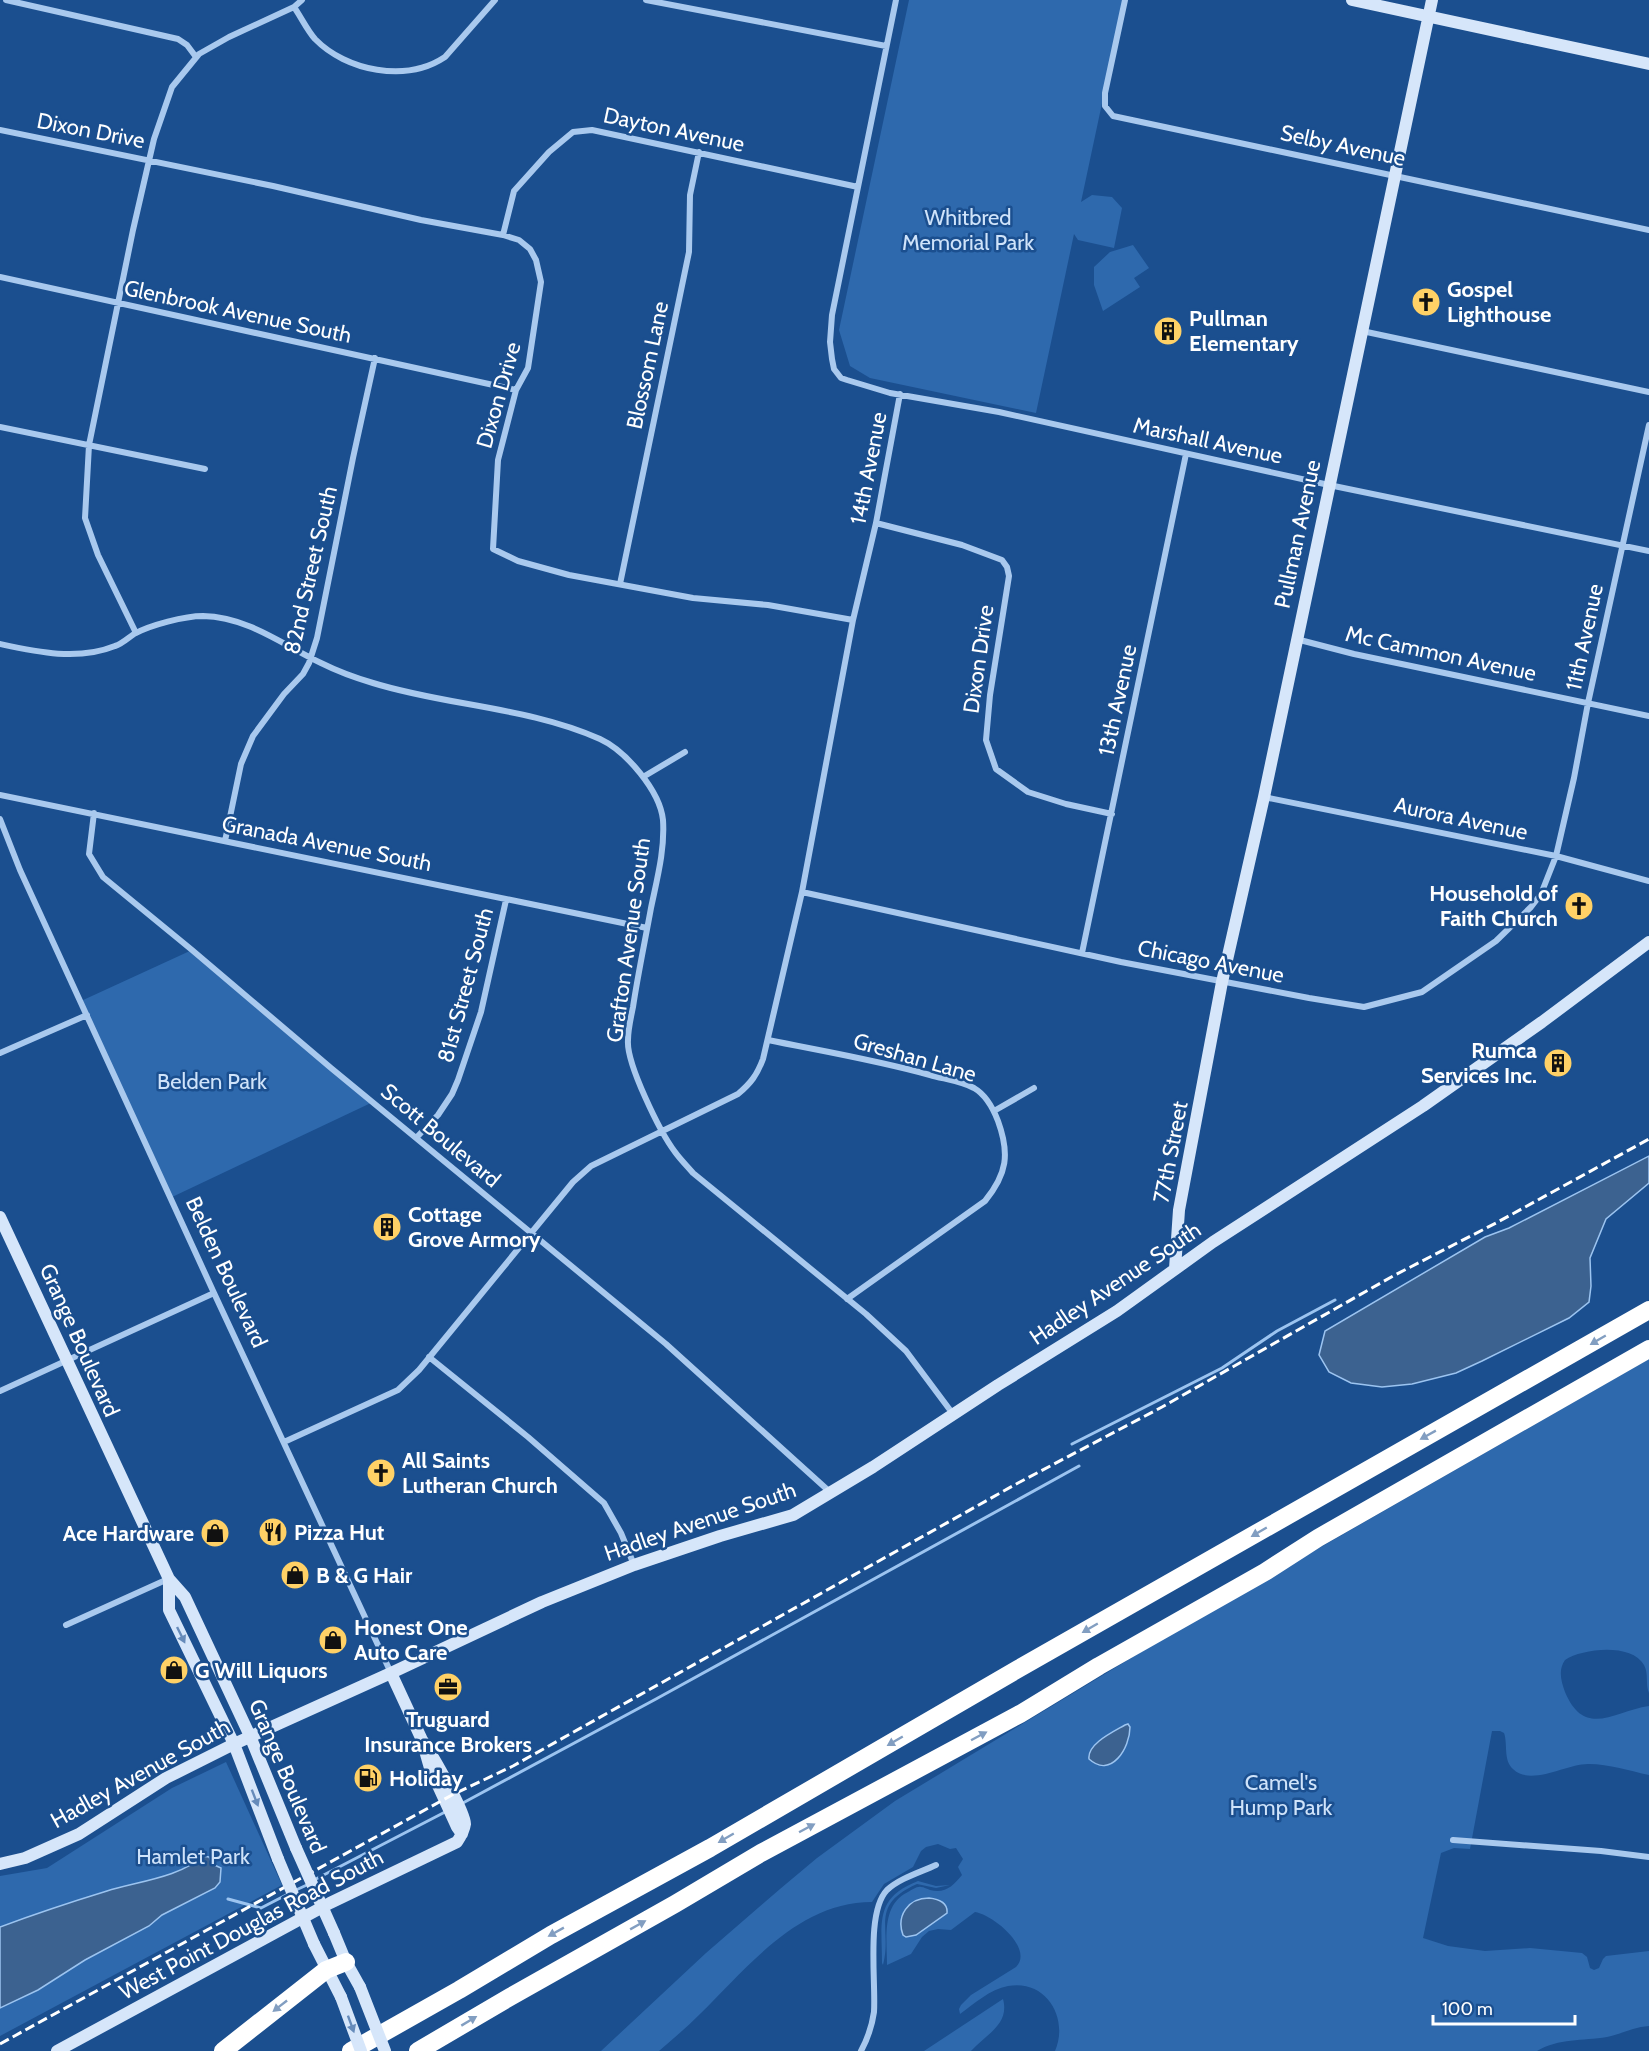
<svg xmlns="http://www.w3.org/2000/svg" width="1649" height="2051" font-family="Cabin,sans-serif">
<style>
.green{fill:#2e69ad;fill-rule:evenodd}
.water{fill:#3c6290;stroke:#9cc4f0;stroke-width:1.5}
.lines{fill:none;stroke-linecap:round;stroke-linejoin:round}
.stream{stroke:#9cc4f0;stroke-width:3}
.street{stroke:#a9c9ee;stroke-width:6}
.secondary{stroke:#d6e6fa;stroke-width:12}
.highway{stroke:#fff;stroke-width:18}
.rail{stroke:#fff;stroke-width:3;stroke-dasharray:10 4.5;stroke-linecap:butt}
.secondary-bridge{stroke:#d6e6fa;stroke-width:12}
.oneway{fill:#829ec1}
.oneway2{fill:#668bba}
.labels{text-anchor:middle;stroke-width:5;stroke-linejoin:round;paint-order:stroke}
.street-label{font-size:22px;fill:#fff;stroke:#1b4f8f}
.park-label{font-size:22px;fill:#cfe3fa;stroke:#1b4f8f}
.poi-label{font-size:22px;font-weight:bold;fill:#fff;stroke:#1b4f8f;text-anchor:start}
</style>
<rect width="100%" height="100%" fill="#1b4f8f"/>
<path class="green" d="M909 0H1124L1081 202 1092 195 1112 197 1122 208 1114 248 1078 240 1074 234 1036 413 870 378 850 366 839 330Z
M1133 245 1149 268 1134 278 1140 287 1103 311 1094 285V267L1110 252Z
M192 950 373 1102 170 1198 81 1001Z
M1649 1359V1693C1645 1684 1649 1674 1644 1665 1632 1643 1583 1648 1565 1660 1558 1670 1561 1681 1565 1692 1585 1739 1614 1711 1649 1706V1775C1630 1771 1609 1764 1589 1764 1568 1763 1531 1787 1513 1769 1503 1760 1508 1744 1504 1733L1500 1731H1492L1470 1849 1454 1848 1441 1853 1423 1938 1448 1946 1485 1951 1530 1948 1582 1953 1587 1957 1590 1968 1594 1970 1599 1968 1603 1959 1606 1956 1649 1951V2026C1634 2027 1621 2034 1607 2037 1582 2041 1559 2038 1537 2051H1055C1069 2019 1047 1979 1008 1986 990 1989 974 2004 960 2014L959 2009 961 2005 971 1995 1016 1967C1034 1949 994 1915 975 1912L951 1930 938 1929 929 1931 922 1937 911 1954 887 1965C887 1939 881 1905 908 1892 912 1890 917 1886 921 1887 924 1887 927 1889 930 1890 945 1894 953 1886 962 1875L958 1867 963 1859 956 1848 950 1849 938 1844 926 1847 921 1851 913 1867 884 1884 872 1902C798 1902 748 1967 700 2014 687 2027 673 2039 659 2051H601L706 1953 780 1889 817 1858 895 1801 1204 1614ZM923 1898 936 1899 916 1935 906 1937C902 1913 900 1909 923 1898Z
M226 1762 282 1885 0 2036V1876L47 1868 172 1788Z
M918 1881 936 1886 950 1885 936 1888 917 1884C868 1906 893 1928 883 1965L882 1963C882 1923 874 1898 918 1881Z
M1003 1999C1010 2025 986 2034 971 2051H924Z"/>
<path class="water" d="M1649 1156V1183L1606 1219 1590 1258 1591 1286 1589 1302 1569 1318 1482 1361 1456 1373 1412 1384 1382 1387 1351 1383 1329 1372 1319 1355 1325 1331 1485 1237 1509 1228Z
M1125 1725 1128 1724 1130 1727C1130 1748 1111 1779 1089 1759 1087 1744 1113 1732 1125 1725Z
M202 1856 209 1857 212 1864 221 1868 220 1882 215 1888 162 1915 149 1926 85 1960 38 1990 0 2008V1927C35 1914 71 1902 107 1891 135 1882 182 1877 202 1856Z
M929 1898C938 1899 948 1902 947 1913L916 1935 906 1937 903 1935C896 1916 908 1898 929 1898Z"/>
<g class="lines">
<path class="stream" d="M1072 1444 1222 1368 1277 1331 1335 1300
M461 1804 656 1699 1079 1466
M314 1880 447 1811
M296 1890 309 1884
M228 1899 261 1908 290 1893"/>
<path class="street" d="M6 0 178 39 187 45 196 57
M646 0 886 46
M896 0 832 315 830 342 832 359 834 369 841 378 847 380 890 393 999 412 1329 485 1649 551
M1125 0 1105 93V106L1113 116 1649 230
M294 7C301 17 307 30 315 39 346 71 406 83 445 57L495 0
M0 130 273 186 421 220 503 235 519 240 530 249 536 260 541 282 528 368 516 390 498 460 493 549 518 561 569 575 693 598 768 605 853 620
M503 235 514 191 549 152 573 132 592 130 858 187
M0 277 516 390
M1362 331 1649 392
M0 427 205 469
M876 523 962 545 1002 560 1007 567 1009 576 990 695 986 740 996 769 1028 792 1066 804 1112 814
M620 584 689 252 690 195 699 152
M136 633 98 555 85 518 89 445 133 230 154 139 172 87 199 54 229 37 294 7 302 0
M1296 639 1354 654 1649 716
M0 644C37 652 78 661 115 646 122 644 128 638 134 634 150 625 185 616 203 616 248 617 283 645 321 663 337 671 356 678 373 683 447 706 529 707 600 739 626 751 660 791 663 820 665 850 657 879 651 908 645 941 638 974 633 1007 631 1017 628 1029 628 1040 626 1063 660 1132 675 1152 680 1159 687 1166 693 1173L866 1314 906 1351 953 1414
M643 777 685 752
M0 795 647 928
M1264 797 1556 856 1649 881
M94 813 89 854 103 877 192 950 331 1068 666 1344 830 1492
M0 819 20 870 214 1293 391 1673
M225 841 241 764 253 736 284 694 303 674 309 663 317 638 353 458 375 358
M802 892 1121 962 1309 998 1364 1007 1422 992 1496 941 1531 907 1541 894 1556 856 1574 778 1588 703 1649 425
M1082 953 1186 454
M768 1040C822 1051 876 1060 930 1075 944 1079 961 1081 974 1088 986 1095 993 1108 998 1121 1010 1154 1007 1174 985 1201L847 1299
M0 1053 87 1015
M994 1111 1034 1088
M417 1137 438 1115 452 1094 458 1080 481 1012 506 900
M429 1357 528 1437 604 1503 621 1533 634 1565
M0 1391 214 1293
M284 1442 398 1390 419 1370 573 1182 591 1166 738 1094C751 1083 757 1075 763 1059L802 892 853 620 876 523 900 394
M66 1625 168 1579
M1453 1840 1601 1851 1649 1857
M861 2051C868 2038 872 2026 874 2012 876 1981 866 1912 887 1890 900 1878 921 1872 936 1865"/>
<path class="secondary" d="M1352 0 1649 64
M0 1217 169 1579 185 1597 250 1736 296 1848
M1175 1269 1179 1210 1222 982 1264 797 1432 0
M169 1579V1610L234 1744 278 1859
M391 1673 422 1740 430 1768 457 1827 462 1834
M0 1864 25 1858 79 1834 166 1778 234 1744 391 1673 542 1602 634 1565 720 1536 793 1515 873 1467 998 1385 1117 1311 1213 1242 1423 1106 1542 1022 1649 942
M334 1933 346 1962 360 1987
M314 1944 341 1997
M57 2051 330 1903 457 1842C461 1836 464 1831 465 1824 465 1811 431 1753 422 1740"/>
<path class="highway" d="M223 2051 326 1970 346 1962
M351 2051 459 1990 551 1935 710 1848 1018 1669 1649 1310
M418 2051 510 1997 675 1904 761 1853 1020 1714 1099 1666 1265 1572 1318 1538 1649 1349"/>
<path class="rail" d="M0 2044 452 1795 513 1766 1018 1483 1162 1407 1393 1276 1496 1223 1649 1139"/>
<path class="secondary-bridge" d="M296 1848 334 1933
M278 1859 314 1944
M360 1987 385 2051
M341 1997 361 2051"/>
</g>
<defs><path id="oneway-solid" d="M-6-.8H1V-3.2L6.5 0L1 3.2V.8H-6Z" transform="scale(1.5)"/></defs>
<g class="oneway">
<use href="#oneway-solid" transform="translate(1598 1340) rotate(150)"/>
<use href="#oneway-solid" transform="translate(1428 1435) rotate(151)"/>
<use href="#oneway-solid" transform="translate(1259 1532) rotate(150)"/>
<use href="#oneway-solid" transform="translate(1090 1628) rotate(150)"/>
<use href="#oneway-solid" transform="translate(979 1736) rotate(-28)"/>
<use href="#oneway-solid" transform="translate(895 1741) rotate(150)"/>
<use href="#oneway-solid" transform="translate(807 1828) rotate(-28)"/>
<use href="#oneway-solid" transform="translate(726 1838) rotate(150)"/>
<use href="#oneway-solid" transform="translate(638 1925) rotate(-29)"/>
<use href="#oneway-solid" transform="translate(556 1932) rotate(151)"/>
<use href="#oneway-solid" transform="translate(280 2006) rotate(142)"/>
<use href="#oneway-solid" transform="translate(469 2021) rotate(-31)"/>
</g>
<g class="oneway2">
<use href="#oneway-solid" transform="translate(181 1635) rotate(64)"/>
<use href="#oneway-solid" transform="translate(255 1798) rotate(69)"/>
<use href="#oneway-solid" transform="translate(351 2024) rotate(70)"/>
</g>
<defs>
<g id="church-disc" transform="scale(1.5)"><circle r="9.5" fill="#ffd166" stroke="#1b4f8f"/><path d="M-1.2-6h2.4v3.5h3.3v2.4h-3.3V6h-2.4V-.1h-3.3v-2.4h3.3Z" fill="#111"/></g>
<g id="building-disc" transform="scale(1.5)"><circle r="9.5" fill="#ffd166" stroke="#1b4f8f"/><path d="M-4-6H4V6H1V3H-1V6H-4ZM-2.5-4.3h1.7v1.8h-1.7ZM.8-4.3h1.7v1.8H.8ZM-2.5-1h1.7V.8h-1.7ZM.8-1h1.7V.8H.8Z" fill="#111"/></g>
<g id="restaurant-disc" transform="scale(1.5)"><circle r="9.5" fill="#ffd166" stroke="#1b4f8f"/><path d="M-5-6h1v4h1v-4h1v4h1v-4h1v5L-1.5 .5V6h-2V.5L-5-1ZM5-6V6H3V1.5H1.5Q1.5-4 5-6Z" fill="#111"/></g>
<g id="shop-disc" transform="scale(1.5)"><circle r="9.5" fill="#ffd166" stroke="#1b4f8f"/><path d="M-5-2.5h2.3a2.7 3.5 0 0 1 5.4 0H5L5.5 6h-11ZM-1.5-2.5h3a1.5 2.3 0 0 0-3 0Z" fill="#111"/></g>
<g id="office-disc" transform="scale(1.5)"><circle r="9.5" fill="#ffd166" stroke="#1b4f8f"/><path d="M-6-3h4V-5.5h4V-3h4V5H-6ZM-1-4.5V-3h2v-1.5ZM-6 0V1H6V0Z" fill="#111"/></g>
<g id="fuel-disc" transform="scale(1.5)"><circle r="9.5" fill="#ffd166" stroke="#1b4f8f"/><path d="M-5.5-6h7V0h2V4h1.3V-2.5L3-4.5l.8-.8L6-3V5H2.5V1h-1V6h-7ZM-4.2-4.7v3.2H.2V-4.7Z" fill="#111"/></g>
</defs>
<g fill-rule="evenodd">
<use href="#church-disc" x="1426" y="302"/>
<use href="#building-disc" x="1168" y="331"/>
<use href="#church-disc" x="1579" y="906"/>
<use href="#building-disc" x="1558" y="1063"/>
<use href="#building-disc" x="387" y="1227"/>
<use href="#church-disc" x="381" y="1473"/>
<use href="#restaurant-disc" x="273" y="1532"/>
<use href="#shop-disc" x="215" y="1533"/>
<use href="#shop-disc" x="295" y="1575"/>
<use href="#shop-disc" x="333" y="1640"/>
<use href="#shop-disc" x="174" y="1670"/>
<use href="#office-disc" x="448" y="1687"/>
<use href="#fuel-disc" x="368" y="1778"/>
</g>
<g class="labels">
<g class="street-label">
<text transform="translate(674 129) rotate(12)" y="8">Dayton Avenue</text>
<text transform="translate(91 130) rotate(11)" y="8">Dixon Drive</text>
<text transform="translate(1343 145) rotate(12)" y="8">Selby Avenue</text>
<text transform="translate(238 311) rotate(12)" y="8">Glenbrook Avenue South</text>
<text transform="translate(647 365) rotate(-78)" y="8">Blossom Lane</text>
<text transform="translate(498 395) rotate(-74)" y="8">Dixon Drive</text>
<text transform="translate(1208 440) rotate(12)" y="8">Marshall Avenue</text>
<text transform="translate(868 468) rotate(-79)" y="8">14th Avenue</text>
<text transform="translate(1297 534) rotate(-78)" y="8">Pullman Avenue</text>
<text transform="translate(310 570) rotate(-77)" y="8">82nd Street South</text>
<text transform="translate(1584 637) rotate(-78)" y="8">11th Avenue</text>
<text transform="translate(1441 653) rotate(12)" y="8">Mc Cammon Avenue</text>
<text transform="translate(978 659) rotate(-82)" y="8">Dixon Drive</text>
<text transform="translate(1117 700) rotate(-78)" y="8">13th Avenue</text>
<text transform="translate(1461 818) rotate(12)" y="8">Aurora Avenue</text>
<text transform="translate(327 843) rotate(11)" y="8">Granada Avenue South</text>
<text transform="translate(628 940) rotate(-82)" y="8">Grafton Avenue South</text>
<text transform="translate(1211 961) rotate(11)" y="8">Chicago Avenue</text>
<text transform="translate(465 985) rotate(-75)" y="8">81st Street South</text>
<text transform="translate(915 1057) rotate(16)" y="8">Greshan Lane</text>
<text transform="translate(441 1135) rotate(40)" y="8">Scott Boulevard</text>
<text transform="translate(1170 1152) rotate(-79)" y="8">77th Street</text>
<text transform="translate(227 1272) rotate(65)" y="8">Belden Boulevard</text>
<text transform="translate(1115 1283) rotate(-34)" y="8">Hadley Avenue South</text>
<text transform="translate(80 1340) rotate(66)" y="8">Grange Boulevard</text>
<text transform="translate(700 1521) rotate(-19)" y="8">Hadley Avenue South</text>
<text transform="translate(140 1773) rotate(-29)" y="8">Hadley Avenue South</text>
<text transform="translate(288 1776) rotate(67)" y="8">Grange Boulevard</text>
<text transform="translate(251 1924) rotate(-28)" y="8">West Point Douglas Road South</text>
</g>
<g class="park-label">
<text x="968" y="225">Whitbred<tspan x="968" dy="25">Memorial Park</tspan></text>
<text x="212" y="1089">Belden Park</text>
<text x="1281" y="1790">Camel's<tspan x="1281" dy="25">Hump Park</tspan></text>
<text x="193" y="1864">Hamlet Park</text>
</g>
<g class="poi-label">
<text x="1447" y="297">Gospel<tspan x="1447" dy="25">Lighthouse</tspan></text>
<text x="1189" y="326">Pullman<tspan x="1189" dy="25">Elementary</tspan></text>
<text x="1558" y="901" text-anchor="end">Household of<tspan x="1558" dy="25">Faith Church</tspan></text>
<text x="1537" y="1058" text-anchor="end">Rumca<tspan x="1537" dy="25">Services Inc.</tspan></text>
<text x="408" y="1222">Cottage<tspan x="408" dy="25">Grove Armory</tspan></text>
<text x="402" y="1468">All Saints<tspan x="402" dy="25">Lutheran Church</tspan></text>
<text x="294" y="1540">Pizza Hut</text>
<text x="194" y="1541" text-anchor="end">Ace Hardware</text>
<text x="316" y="1583">B &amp; G Hair</text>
<text x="354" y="1635">Honest One<tspan x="354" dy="25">Auto Care</tspan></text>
<text x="195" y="1678">G Will Liquors</text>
<text x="448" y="1727" text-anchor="middle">Truguard<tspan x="448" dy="25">Insurance Brokers</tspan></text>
<text x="389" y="1786">Holiday</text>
</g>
</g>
<path d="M1433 2015v9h142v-9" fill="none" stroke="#ffffff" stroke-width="3"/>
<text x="1442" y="2015" font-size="18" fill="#ffffff" stroke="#1b4f8f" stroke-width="4.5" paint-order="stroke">100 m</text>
</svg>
